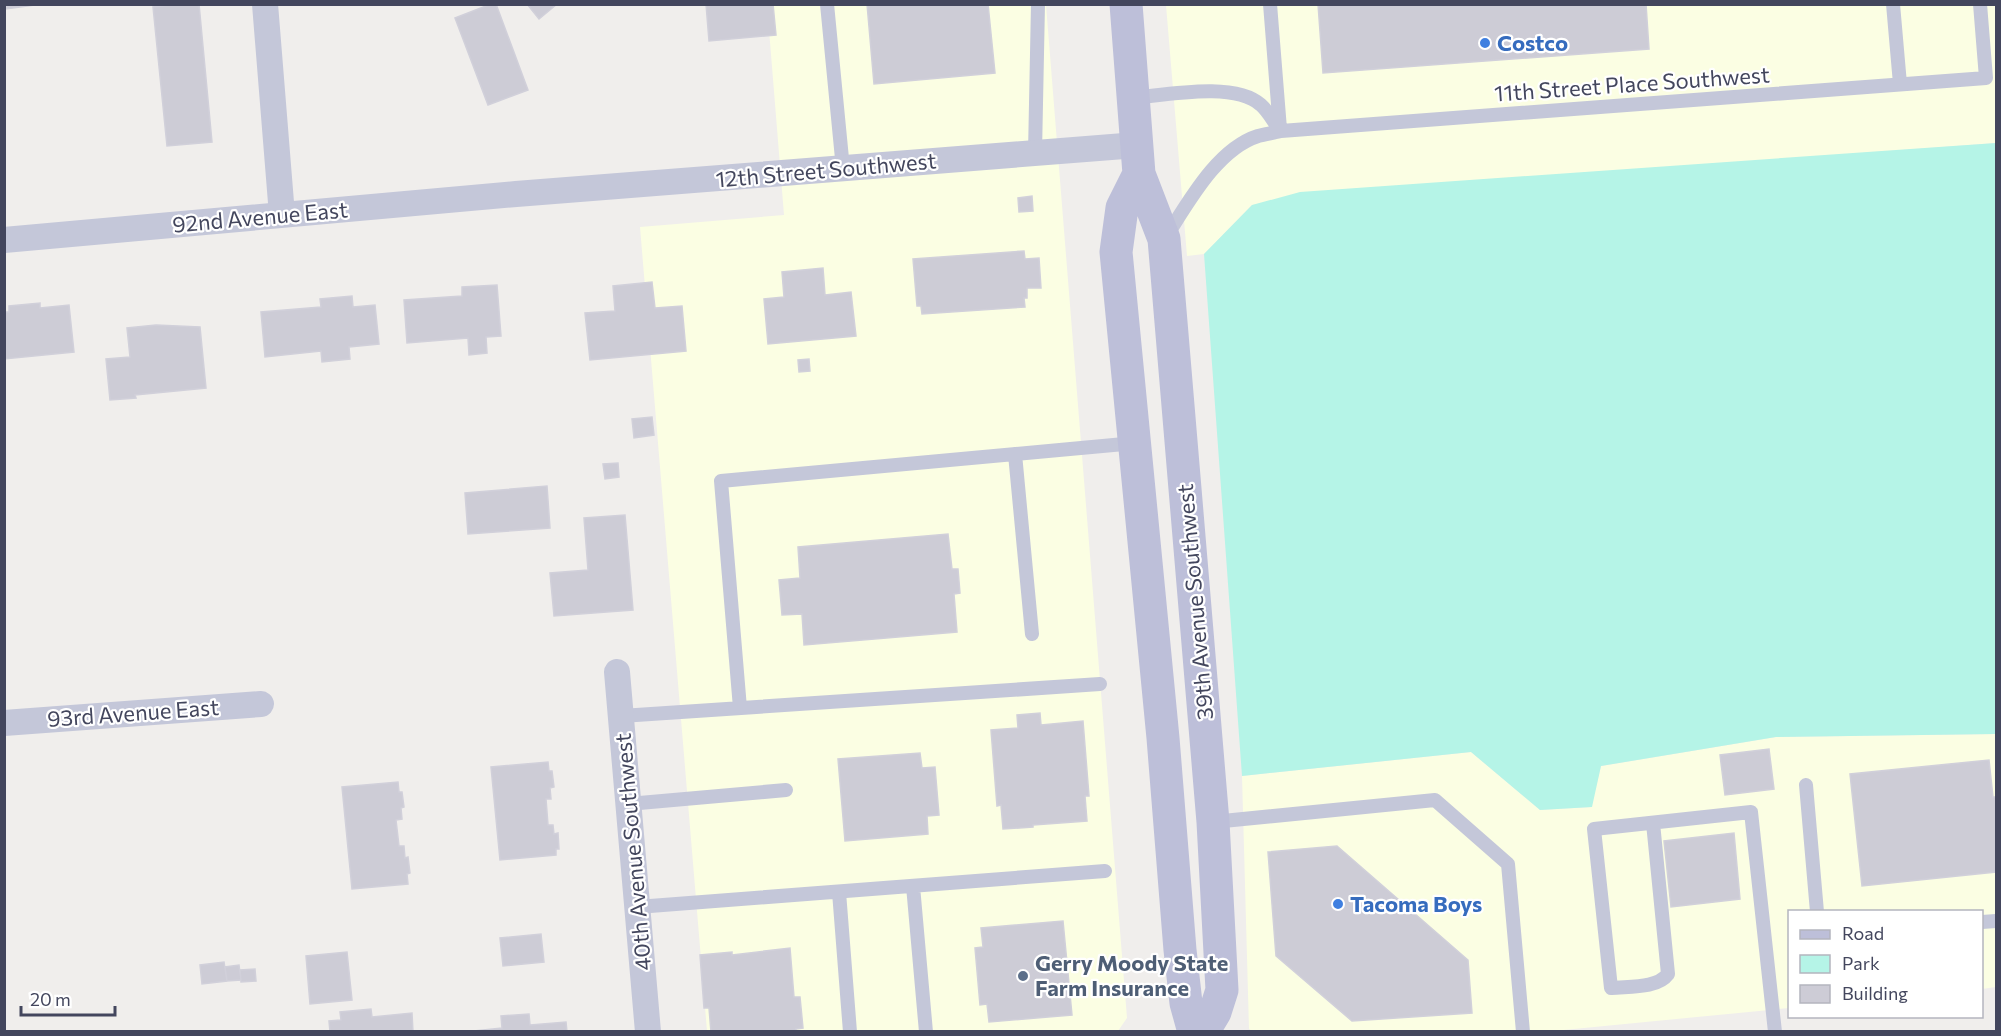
<svg xmlns="http://www.w3.org/2000/svg" width="2001" height="1036" font-family="Commissioner,sans-serif">
<style>
.commercial{fill:#fbfee3}
.green{fill:#b5f4e7}
.building{fill:#cdccd6;stroke:#d1d0da;stroke-width:1.5}
.lines{fill:none;stroke-linecap:round;stroke-linejoin:round}
.lane{stroke:#c4c7d9;stroke-width:14}
.street{stroke:#c4c7d9;stroke-width:26}
.secondary{stroke:#bdbfd9;stroke-width:33}
.shop-dot{fill:#3f7fe0;stroke:#fff;stroke-width:2}
.service-dot{fill:#5c6f8a;stroke:#fff;stroke-width:2}
.labels{text-anchor:middle;stroke-width:4.5;stroke-linejoin:round;paint-order:stroke}
.shop-label{font-size:22px;font-weight:bold;fill:#366cbe;stroke:#fff;text-anchor:start}
.street-label{font-size:22px;fill:#43465d;stroke:#fff}
.service-label{font-size:22px;font-weight:bold;fill:#4e5e75;stroke:#fff;text-anchor:start}
</style>
<rect width="100%" height="100%" fill="#f0eeec"/>
<path class="commercial" d="M767 5H1046L1127 1018 1118 1031H707L640 227 784 215Z
M1166 5H1996V143L1608 172 1252 205 1204 254 1187 256Z
M1996 734V987L1982 989V912H1790L1789 1008 1543 1032 1252 1031 1249 1029 1242 776 1471 752 1540 810 1591 807 1601 766 1776 737Z"/>
<path class="green" d="M1996 143V734L1776 737 1601 766 1592 807 1540 810 1471 752 1242 776 1204 254 1252 205 1300 192Z"/>
<path class="building" d="M6 4H42L6 9Z
M178 4H199L212 142 167 146 153 7Z
M491 4H496L528 90 488 105 455 18Z
M527 4H557L539 19Z
M706 4H773L776 35 709 41Z
M867 4H988L995 73 874 84Z
M1318 4H1646L1649 49 1323 73Z
M1032 196 1033 211 1019 212 1018 198Z
M1024 251 1025 259 1039 258 1041 288H1027V298H1024L1025 307 922 314 921 306H917L913 259Z
M823 268 825 295 851 292 856 336 768 344 764 299 784 297 782 272Z
M652 282 655 308 682 306 686 351 590 360 585 313 615 311 613 286Z
M497 285 501 336 486 337 487 353 469 355 468 338 407 343 404 300 462 296V287Z
M352 296 353 307 375 305 379 344 349 347 350 359 322 362 321 351 265 357 261 312 321 307 320 299Z
M40 303V308L69 305 74 352 4 359V312H9V306Z
M156 325 200 327 206 388 135 395 136 398 110 400 106 359 130 357 127 328Z
M809 359 810 371 799 372 798 360Z
M652 417 654 435 634 438 632 419Z
M618 463 619 477 605 479 603 464Z
M547 486 550 528 468 534 465 493Z
M625 515 633 610 554 616 550 573 588 570 584 518Z
M948 534 952 569H958L960 593 954 594 957 632 804 645 802 614 782 615 779 580 800 578 798 547Z
M1040 713 1041 725 1083 721 1089 796H1085L1087 821 1033 825V827L1003 829 1001 805 997 806 991 730 1018 728 1017 715Z
M1769 749 1774 789 1725 795 1720 755Z
M920 753 922 768 935 767 939 815 927 816 928 834 845 841 838 759Z
M1989 760 1993 797H1996V872L1862 886 1850 774Z
M548 762 549 771H552L554 787 550 788 551 799H546L548 825H553L554 834 558 833 559 849H556V855L500 860 491 767Z
M398 782 399 792H402L404 807 401 808 402 819 396 820 399 846H404L405 858 408 857 410 873 407 874 408 884 352 889 342 787Z
M1734 833 1740 899 1671 907 1664 841Z
M1337 846 1468 960 1472 1013 1352 1021 1276 956 1268 852Z
M1063 921 1072 1015 989 1022 987 1004 980 1005 975 948 983 947 981 928Z
M541 934 544 962 503 966 500 938Z
M790 948 794 997H800L803 1028 796 1029V1032H711L709 1008H704L700 955 732 952V955Z
M347 952 352 1000 310 1004 306 956Z
M224 962 227 981 202 984 200 965Z
M239 965 241 980 227 981 225 967Z
M255 969 256 981 241 982 240 970Z
M371 1009 372 1017 412 1013 413 1032H330L329 1021 341 1020 340 1012Z
M529 1014 530 1025 566 1022 567 1032H464L502 1028 501 1016Z"/>
<g class="lines">
<path class="lane" d="M827 4 843 169
M1270 4 1280 129
M1893 4 1900 84
M1133 98C1166 95 1235 81 1261 105 1269 112 1274 123 1281 131
M1035 153 1038 4
M1166 237C1188 203 1217 149 1258 136 1265 134 1273 133 1281 131L1986 78 1980 4
M1015 454 1032 634
M740 708 721 481 1135 443
M621 716 1100 684
M1806 785 1817 912
M628 804 786 790
M1213 822 1435 800 1508 864 1523 1032
M1653 823 1668 974C1657 989 1628 986 1611 988L1594 829 1751 812 1775 1032
M913 886 926 1032
M839 892 850 1032
M637 907 1105 871
M1982 922 1996 921"/>
<path class="street" d="M265 4 282 215
M4 240 516 194 1137 145
M617 672 648 1032
M4 723 261 704"/>
<path class="secondary" d="M1126 4 1139 174 1164 239 1213 822 1222 990 1215 1012 1203 1032
M1139 174 1122 208 1116 252 1163 738 1180 950 1186 1003 1194 1032"/>
</g>
<g class="shop-dot">
<circle cx="1485" cy="43" r="6"/>
<circle cx="1338" cy="904" r="6"/>
</g>
<circle class="service-dot" cx="1023" cy="976" r="6"/>
<g class="labels">
<g class="shop-label">
<text x="1497" y="51">Costco</text>
<text x="1350" y="912">Tacoma Boys</text>
</g>
<g class="street-label">
<text transform="translate(1632 84) rotate(-4)" y="8">11th Street Place Southwest</text>
<text transform="translate(826 170) rotate(-5)" y="8">12th Street Southwest</text>
<text transform="translate(260 217) rotate(-5)" y="8">92nd Avenue East</text>
<text transform="translate(1195 602) rotate(-95)" y="8">39th Avenue Southwest</text>
<text transform="translate(133 713) rotate(-4)" y="8">93rd Avenue East</text>
<text transform="translate(633 852) rotate(-95)" y="8">40th Avenue Southwest</text>
</g>
<g class="service-label">
<text x="1035" y="971">Gerry Moody State<tspan x="1035" dy="25">Farm Insurance</tspan></text>
</g>
</g>
<rect width="2001" height="1036" fill="none" stroke="#43465d" stroke-width="12"/>
<rect x="1788" y="910" width="195" height="108" fill="#ffffff" stroke="#b4b5be" stroke-width="1.5"/>
<rect x="1800" y="930" width="30" height="9" fill="#bdbfd9" stroke="#b4b5be" stroke-width="1.5"/>
<text x="1842" y="940" font-size="18" fill="#43465d">Road</text>
<rect x="1800" y="955" width="30" height="18" fill="#b5f4e7" stroke="#b4b5be" stroke-width="1.5"/>
<text x="1842" y="970" font-size="18" fill="#43465d">Park</text>
<rect x="1800" y="985" width="30" height="18" fill="#cdccd6" stroke="#b4b5be" stroke-width="1.5"/>
<text x="1842" y="1000" font-size="18" fill="#43465d">Building</text>
<path d="M21 1006v9h94v-9" fill="none" stroke="#43465d" stroke-width="3"/>
<text x="30" y="1006" font-size="18" fill="#43465d" stroke="#ffffff" stroke-width="4.5" paint-order="stroke">20 m</text>
</svg>
